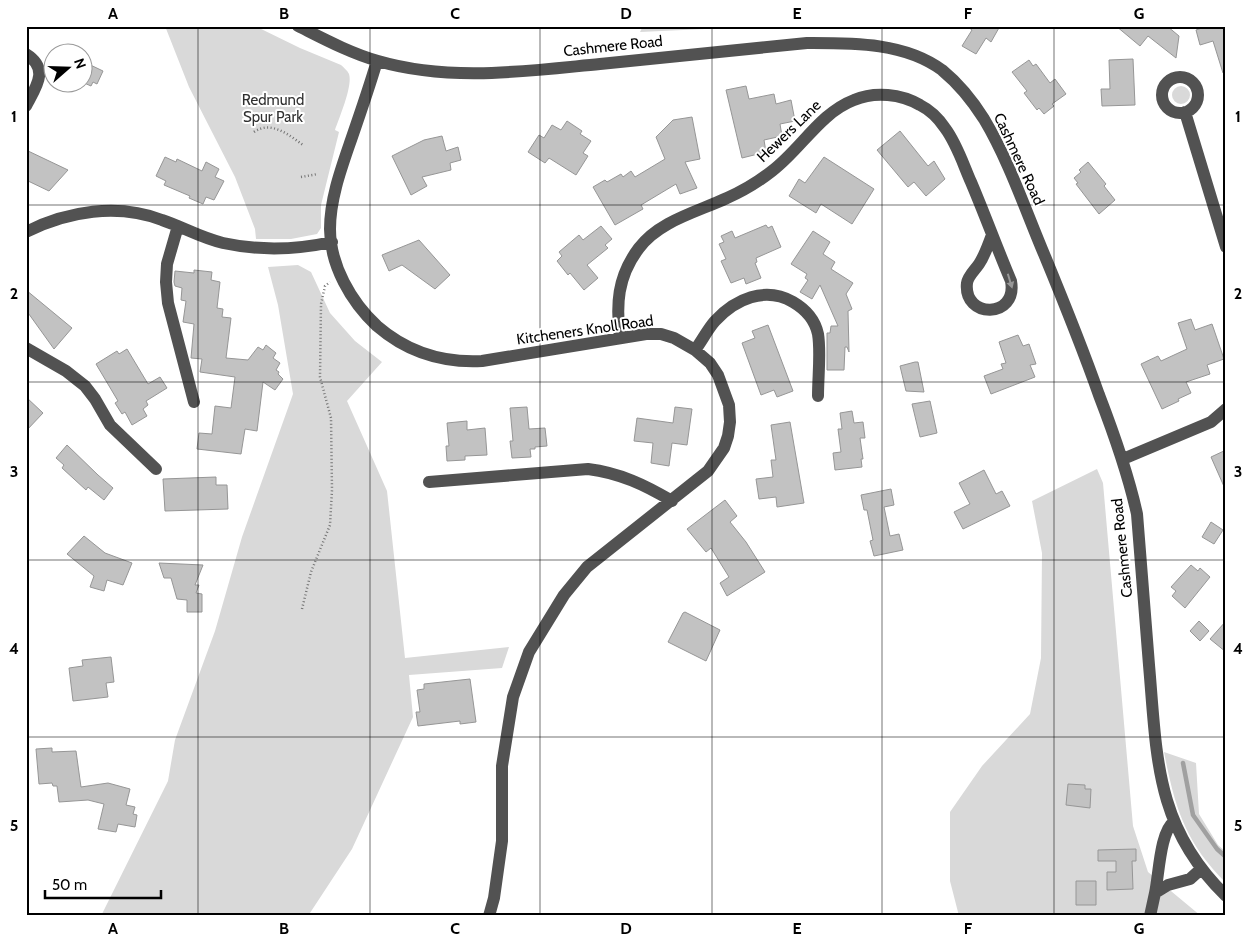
<svg xmlns="http://www.w3.org/2000/svg" width="1252" height="942" font-family="Cabin,sans-serif">
<style>
.green{fill:#d9d9d9}
.lines{fill:none;stroke-linecap:round;stroke-linejoin:round}
.stream{stroke:#a0a0a0;stroke-width:4.5}
.building{fill:#c2c2c2;stroke:#969696}
.path{stroke:#747474;stroke-width:2.5;stroke-dasharray:1 2.5;stroke-linecap:butt}
.minor{stroke:#525252;stroke-width:12}
.oneway{fill:#979797}
.grid{fill:none;stroke:#000;stroke-width:1;stroke-opacity:0.55}
.labels{text-anchor:middle;stroke-width:4;stroke-linejoin:round;paint-order:stroke}
.street-label{font-size:15px;fill:#000;stroke:#fff}
.park-label{font-size:15px;fill:#303030;stroke:#fff}
.neatline{fill:none;stroke:#000;stroke-width:2}
.grid-label{font-size:16px;text-anchor:middle;font-weight:bold;fill:#000}
</style>
<rect width="100%" height="100%" fill="#fff"/>
<path class="green" d="M165 26H255L300 48 341 65C344 68 347 70 349 74 353 86 339 118 335 130L339 132 321 205V228L317 234 291 239H256L255 229 235 177 189 87Z
M643 26H768L640 32Z
M1172 95a9 9 0 1 1 18 0a9 9 0 1 1-18 0Z
M298 265 311 272 330 313 355 341 382 362 347 401 387 491 405 658 509 647 502 668 409 675 413 717 352 849 308 916H101L168 781 175 740 215 631 242 537 293 394 278 305 268 267Z
M1097 469 1103 483 1133 826 1148 872 1201 916H959L950 881V812L982 766 1030 714 1041 658 1042 553 1032 501Z
M1164 752 1196 763 1199 814 1218 845 1226 852V883C1185 842 1175 808 1164 752Z"/>
<g class="lines">
<path class="stream" d="M1183 763 1193 815 1217 849 1226 857"/>
</g>
<path class="building" d="M967 26H1000L991 42 986 38 976 54 962 46 972 30Z
M1116 26H1167L1179 36 1176 58 1148 36 1140 46Z
M1208 26H1226V73H1223L1213 41 1200 45 1196 30Z
M1133 59 1135 105 1102 106 1101 89H1110L1109 60Z
M1029 60 1033 66 1036 64 1050 83 1055 79 1066 94 1052 104 1054 106 1044 114 1039 108 1037 110 1024 93 1027 91 1012 72Z
M82 61 103 71 97 84 93 82 91 86 82 82Z
M746 86 749 99 774 94 776 104 791 100 795 121 780 124 782 136 764 140 766 152 742 158 726 90Z
M692 117 700 159 685 162 697 188 680 194 676 184 641 205 643 209 615 225 593 187 605 180 607 182 621 174 623 177 631 171 635 177 665 159 656 137 673 120Z
M567 121 582 131 580 134 591 141 583 153 588 156 576 175 549 158 545 163 528 152 539 135 544 138 552 125 561 130Z
M900 131 928 166 934 161 945 179 926 196 914 182 908 187 877 150Z
M442 136 446 151 458 147 461 160 450 163 451 170 422 177 427 186 411 195 392 156 424 140Z
M26 150 68 170 49 191 26 180Z
M165 157 176 162 177 159 202 171 206 162 219 169 215 177 224 181 214 200 206 197 203 204 189 198 190 196 164 185 166 181 156 176Z
M824 157 874 189 852 224 821 204 816 213 789 196 799 179 805 183Z
M1088 162 1106 184 1104 186 1115 200 1099 214 1076 184 1078 183 1074 178 1081 172 1079 170Z
M766 225 768 228 772 226 781 247 756 258 757 262 755 263 761 278 746 284 744 278 731 283 721 261 726 259 719 244 724 242 721 236 732 231 735 238Z
M601 226 612 239 605 245 608 248 587 265 598 278 584 290 570 273 568 275 557 261 562 256 559 252 579 235 583 240Z
M813 231 830 242 823 254 835 262 831 269 853 283 846 294 852 309 848 311 849 352 847 347H845L844 370H827V333H830L831 326H838L820 285 812 299 800 292 808 280 805 278 807 274 791 264Z
M419 240 450 275 435 289 402 265 389 271 382 255Z
M194 270 212 272 211 280 220 282 217 308 223 309 222 317 231 318 226 358 248 360 258 347 263 350 266 345 276 353 273 358 280 363 276 370 279 372 278 374 283 379 275 390 263 382 257 431 245 429 241 454 197 449 199 433 212 434 215 406 231 408 235 377 200 372 202 359 191 358 194 324 183 322 186 301 181 300 182 288 175 286 174 282 175 271 194 273Z
M26 290 72 328 54 349 26 310Z
M1191 319 1195 330 1212 324 1224 359 1207 365 1210 374 1186 382 1191 393 1178 399 1179 401 1162 409 1141 364 1158 356 1161 361 1187 349 1178 323Z
M768 325 793 391 777 397 774 390 761 395 742 343 755 338 752 331Z
M1018 335 1023 346 1029 344 1036 364 1030 365 1035 377 991 394 984 376 1003 369 1001 364 1006 363 999 342Z
M127 349 148 384 160 377 167 388 146 401 148 405 143 409 147 416 132 425 125 412 122 414 115 403 118 401 96 364 117 351 119 354Z
M915 362H918L924 392 906 391 900 366Z
M26 397 43 413 26 431Z
M930 401 937 433 920 437 912 404Z
M527 407 529 429 545 428 547 446 535 447V449H530L531 457 512 458 510 441H513L510 408Z
M675 407 692 409 687 445 672 443 669 466 651 463 653 443 634 441 637 418 673 423Z
M852 411 854 423 863 422 865 438H860L863 459H861L862 467 835 470 833 453 841 452 838 429H842L840 413Z
M467 421V430L485 428 487 455 465 456V460L447 461 446 446H449L447 423Z
M790 422 804 503 777 507 776 497 759 499 756 479 773 477 771 460H776L771 425Z
M67 445 98 475 113 488 104 500 88 487 86 490 62 468 64 465 56 458Z
M1226 450V491L1211 457Z
M984 470 996 494 1002 491 1010 506 963 529 954 512 970 504 959 483Z
M216 477V485H227L228 509 165 511 163 479Z
M891 489 894 505 884 507 890 536 899 534 903 550 874 556 870 541 873 540 867 510H864L861 495Z
M725 500 737 516 730 522 746 542 765 572 727 596 720 583 729 577 711 548 706 552 687 529Z
M1211 522 1223 530 1214 544 1202 537Z
M84 536 105 553 132 563 123 585 107 580 104 591 90 587 94 576 67 554Z
M159 563 203 565 195 585H199L196 593 202 594V612H187V600L177 599 171 578H164Z
M1191 565 1198 571 1200 568 1210 577 1185 608 1172 596 1176 591 1171 587Z
M685 612 720 630 706 661 668 642 683 613Z
M1199 621 1209 631 1200 641 1190 631Z
M1226 621V652L1210 639Z
M111 657 114 682 106 683 108 697 73 701 69 668 83 666 82 660Z
M470 679 476 722 460 724V721L418 726 416 712H420L417 690 424 689V684Z
M52 748V752L76 751 81 787 108 783 130 789 126 805 135 807 133 814 137 815 135 827 118 824 116 832 98 829 104 804 88 800 59 802 57 786H53L52 783 39 784 36 749Z
M1068 784 1085 785V789H1091L1090 808 1066 805Z
M1136 849V861H1132L1133 889 1107 890V872H1116V861H1098V850Z
M1076 881H1096V905H1076Z"/>
<g class="lines">
<path class="path" d="M254 132C271 120 289 135 303 145
M301 177 318 174
M302 609 311 572 330 525 332 490 331 418 320 377 321 304 325 286 330 282"/>
<path class="minor" d="M298 26C324 39 350 53 378 61 450 82 526 71 600 64 669 57 738 50 807 43 852 43 904 42 942 70 959 84 972 100 984 119 1009 161 1025 209 1044 254 1063 300 1082 347 1099 395 1114 434 1128 473 1137 514 1141 564 1145 615 1149 665 1157 757 1155 827 1226 896
M26 54C50 69 36 87 26 106
M377 61C369 88 360 114 351 140 341 169 330 199 330 229 330 265 351 302 377 326 407 352 443 363 482 361L646 334H661L674 338 695 350 710 363 718 375 729 405 730 422 728 436 724 448 708 471 587 567 564 595 529 652 513 697 502 766V841L494 898 489 916
M1162 95a18 18 0 1 1 36 0a18 18 0 1 1-36 0Z
M1185 112 1226 247
M178 226 167 264 166 282 168 303 194 402
M26 232C67 211 118 203 162 220 183 227 201 238 223 243 260 251 295 250 332 242
M620 338C616 305 617 277 639 248 659 221 697 212 727 198 743 191 758 182 772 171 801 149 820 113 854 100 875 91 901 94 920 105 930 110 939 119 945 128 957 144 963 164 971 182 985 215 997 248 1011 281 1018 319 963 319 967 283 968 276 975 270 979 264 985 255 988 245 992 235
M26 348 66 371 85 386 95 399 110 425 156 469
M695 350C702 341 707 330 715 321 735 299 765 286 793 302 805 309 815 320 818 334 821 352 818 377 818 396
M1123 459 1211 422 1226 409
M429 482 588 469C620 473 645 485 672 501
M1155 893C1159 875 1160 831 1174 822
M1150 916 1155 893 1168 885 1190 879 1201 869"/>
</g>
<defs><path id="oneway-solid" d="M-6-.8H1V-3.2L6.5 0L1 3.2V.8H-6Z" transform="scale(1.25)"/></defs>
<use class="oneway" href="#oneway-solid" transform="translate(1010 281) rotate(73)"/>
<path class="grid" d="M198 26V916M370 26V916M540 26V916M712 26V916M882 26V916M1054 26V916M26 205H1226M26 382H1226M26 560H1226M26 737H1226"/>
<g class="labels">
<g class="street-label">
<text transform="translate(613 46) rotate(-6)" y="5">Cashmere Road</text>
<text transform="translate(789 131) rotate(-44)" y="5">Hewers Lane</text>
<text transform="translate(1019 159) rotate(65)" y="5">Cashmere Road</text>
<text transform="translate(585 330) rotate(-8)" y="5">Kitcheners Knoll Road</text>
<text transform="translate(1122 548) rotate(-96)" y="5">Cashmere Road</text>
</g>
<g class="park-label">
<text x="273" y="105">Redmund<tspan x="273" dy="17">Spur Park</tspan></text>
</g>
</g>
<rect width="1252" height="942" fill="none" stroke="#ffffff" stroke-width="55"/>
<g transform="translate(68 68) rotate(70)"><circle r="24" fill="#ffffff" stroke="#999999"/>
<path d="M0-4L9 19L0 12L-9 19Z" fill="#000000"/>
<text y="-8" font-size="14" font-weight="bold" text-anchor="middle" fill="#000000">N</text>
</g>
<path d="M45 890v8h116v-8" fill="none" stroke="#000000" stroke-width="2.5"/>
<text x="52" y="890" font-size="15" fill="#000000" stroke="#ffffff" stroke-width="4" paint-order="stroke">50 m</text>
<rect x="28" y="28" width="1196" height="886" class="neatline"/>
<g class="grid-label">
<text x="113" y="19">A</text>
<text x="284" y="19">B</text>
<text x="455" y="19">C</text>
<text x="626" y="19">D</text>
<text x="797" y="19">E</text>
<text x="968" y="19">F</text>
<text x="1139" y="19">G</text>
<text x="14" y="122">1</text>
<text x="1238" y="122">1</text>
<text x="14" y="299">2</text>
<text x="1238" y="299">2</text>
<text x="14" y="477">3</text>
<text x="1238" y="477">3</text>
<text x="14" y="654">4</text>
<text x="1238" y="654">4</text>
<text x="14" y="831">5</text>
<text x="1238" y="831">5</text>
<text x="113" y="934">A</text>
<text x="284" y="934">B</text>
<text x="455" y="934">C</text>
<text x="626" y="934">D</text>
<text x="797" y="934">E</text>
<text x="968" y="934">F</text>
<text x="1139" y="934">G</text>
</g>
</svg>
